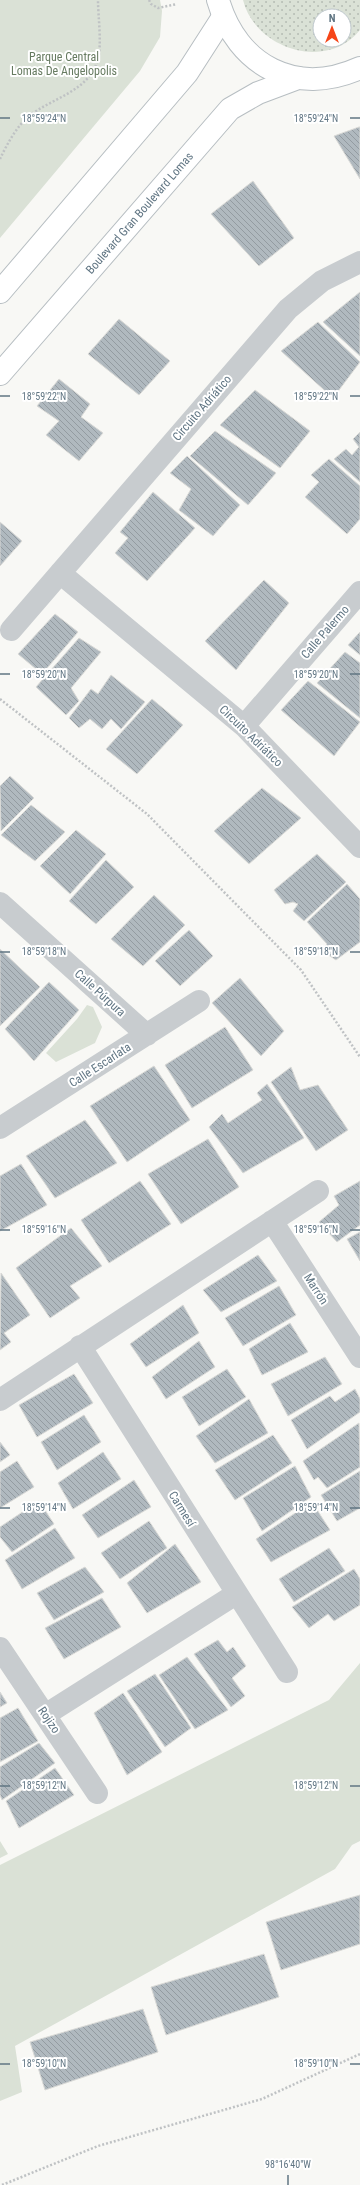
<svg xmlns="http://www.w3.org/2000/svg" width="360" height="2185" font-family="'Roboto Condensed',sans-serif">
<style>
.grass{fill:url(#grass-dots);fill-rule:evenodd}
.park{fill:#dae1d6}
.building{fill:url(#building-back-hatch);stroke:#dadad7}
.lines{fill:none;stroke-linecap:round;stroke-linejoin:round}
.secondary-casing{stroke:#b7bec2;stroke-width:24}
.path{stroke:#bfc2c4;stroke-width:2.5;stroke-dasharray:2 2;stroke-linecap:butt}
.minor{stroke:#c8cccf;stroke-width:22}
.secondary{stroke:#fff;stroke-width:22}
.ticks{fill:none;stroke:#607583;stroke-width:1.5}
.labels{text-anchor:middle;stroke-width:4;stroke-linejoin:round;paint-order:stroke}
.park-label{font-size:12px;fill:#667a60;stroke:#fff}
.street-label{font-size:12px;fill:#607583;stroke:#fff}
.ticks-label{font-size:10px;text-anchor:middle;fill:#607583;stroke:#fff;stroke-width:4;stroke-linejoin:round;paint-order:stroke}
</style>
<defs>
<pattern id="grass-dots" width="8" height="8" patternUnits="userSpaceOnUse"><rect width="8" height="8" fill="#dae1d6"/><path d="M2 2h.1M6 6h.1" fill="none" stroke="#b4bbb3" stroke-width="1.8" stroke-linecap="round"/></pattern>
<pattern id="building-back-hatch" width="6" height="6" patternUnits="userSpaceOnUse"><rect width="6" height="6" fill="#b0b9bf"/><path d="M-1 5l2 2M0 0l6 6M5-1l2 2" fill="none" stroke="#939ba1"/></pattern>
</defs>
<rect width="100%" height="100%" fill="#f8f8f5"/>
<path class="grass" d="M243 0H360V30C327 72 255 49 243 0ZM320 16H344V40H320Z"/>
<path class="park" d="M0 0H160L162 11 160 37 140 71 0 238Z
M87 1005 93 1007 102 1027 95 1043 56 1062 46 1053 77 1019Z
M360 1663V1841L352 1845 335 1869 15 2046 22 2092 0 2101V1865L329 1700Z
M0 1841 8 1854 0 1858Z"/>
<path class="building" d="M359 127H360V179L334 136Z
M253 181 294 238 259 266 211 214Z
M360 292V356L323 322Z
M119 319 170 361 139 395 88 354Z
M318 322 360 362 333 398 281 351Z
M59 379 90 404 81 417 103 433 79 461 46 435 59 421 37 406Z
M255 390 310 431 280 468 220 425Z
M215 431 276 473 248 505 190 456Z
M360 432V482L334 459 346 449 352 455 359 447 353 439Z
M187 456 240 505 213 536 179 510 191 489 170 473Z
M329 459 360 486V519L347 534 305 497 319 482 311 475Z
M153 492 195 528 147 581 115 553 128 538 120 532Z
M0 522 22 541 0 566Z
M264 580 289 603 236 670 205 641Z
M55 614 78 632 42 674 18 654Z
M360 632V655L348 645Z
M79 638 101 652 71 688 79 701 66 715 36 687Z
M345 652 360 663V718L317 683Z
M111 675 145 702 121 729 111 719 102 729 90 719 79 728 69 718 91 689 98 694Z
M308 681 360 722 334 756 281 710Z
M152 699 183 725 137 774 106 749Z
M10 776 34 798 1 831 0 786Z
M262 788 301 818 249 864 214 831Z
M31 805 65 832 35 861 1 835Z
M76 830 106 854 70 894 40 866Z
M317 854 346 882 304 921 293 911 298 904 293 902 285 904 274 890Z
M106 860 134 887 96 924 69 901Z
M347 884 360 899V942L336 960 321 950 327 944 307 922Z
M154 895 185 925 143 966 111 939Z
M189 930 213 956 180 986 155 961Z
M0 949 40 987 0 1026Z
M240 978 284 1031 261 1056 212 1003Z
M49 982 79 1010 34 1061 5 1029Z
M225 1027 253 1070 192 1108 165 1065Z
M154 1066 190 1120 127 1162 90 1106Z
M291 1067 300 1090 318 1085 348 1130 316 1151 271 1082Z
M267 1084 304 1138 243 1173 209 1127 222 1114 228 1123 262 1100 257 1093Z
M85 1120 117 1163 55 1198 26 1156Z
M208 1139 239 1187 181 1224 148 1174Z
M21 1164 47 1205 0 1231V1176Z
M140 1181 171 1224 109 1263 81 1220Z
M360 1181V1225L337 1242 319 1222 339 1205 334 1196Z
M71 1228 102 1266 70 1286 80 1298 50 1318 16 1268Z
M360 1232V1261L347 1239Z
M258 1255 277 1281 221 1312 203 1290Z
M1 1273 30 1315 4 1333 11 1342 0 1350Z
M279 1286 296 1315 243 1346 225 1318Z
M183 1305 199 1333 146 1367 130 1344Z
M290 1323 308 1352 262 1375 249 1349Z
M199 1341 215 1367 166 1399 152 1377Z
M325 1357 342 1384 288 1416 271 1384Z
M227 1369 246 1397 199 1426 182 1397Z
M74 1374 93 1403 37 1437 19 1405Z
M355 1389 360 1399V1412L307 1449 291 1420 330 1396 335 1402Z
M249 1399 268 1433 215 1463 196 1436Z
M84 1415 101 1442 57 1470 41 1442Z
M359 1423 360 1467 327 1488 318 1477 314 1480 303 1461Z
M273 1435 292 1463 235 1500 215 1470Z
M0 1442 10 1455 0 1462Z
M103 1452 121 1479 73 1509 58 1483Z
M17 1461 34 1487 0 1508V1472Z
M295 1466 311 1497 262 1531 243 1498Z
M360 1471V1508L337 1521 321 1495Z
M134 1480 151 1507 98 1538 82 1515Z
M39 1501 54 1524 12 1552 0 1537V1527Z
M312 1502 330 1530 271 1562 256 1539Z
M149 1521 167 1548 120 1579 101 1553Z
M55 1528 75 1558 22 1589 5 1560Z
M175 1544 201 1582 147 1613 127 1583Z
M329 1548 345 1571 294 1602 279 1579Z
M85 1567 104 1592 54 1620 37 1593Z
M354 1569 360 1579V1605L334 1621 328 1614 309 1628 292 1607Z
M102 1598 121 1627 64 1659 45 1628Z
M218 1640 227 1652 233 1647 246 1666 232 1678 245 1696 231 1707 194 1654Z
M187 1657 228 1710 195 1729 159 1675Z
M155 1674 191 1728 165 1747 127 1691Z
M0 1692 7 1703 0 1707Z
M123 1693 162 1752 127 1775 94 1713Z
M18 1708 38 1741 0 1762V1718Z
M39 1743 55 1763 2 1800 0 1795V1767Z
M55 1768 74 1795 19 1828 6 1801Z
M360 1895V1944L281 1970 266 1922Z
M264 1954 279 1997 166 2035 151 1987Z
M143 2009 158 2052 45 2090 30 2042Z"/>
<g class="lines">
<g class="secondary-casing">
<g id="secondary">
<path d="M218 0C237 66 296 97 360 68"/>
<path d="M0 292 187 73 223 17"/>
<path id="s1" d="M0 374 230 109 258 93 298 78"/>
</g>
</g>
<path class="path" d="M149 0 151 4 158 8 177 4
M0 159C7 144 17 126 29 116 52 98 90 91 98 59 102 43 98 17 98 0
M0 699 147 814 301 970 360 1057
M2 2185 98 2146 262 2099 360 2054"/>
<path class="minor" d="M60 573 244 726 360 847
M11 630 288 309 322 281 360 262
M244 726 360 592
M0 903 147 1035
M0 1128 199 1001
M272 1221 360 1357
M80 1346 287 1672
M0 1400 318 1191
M0 1648 97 1793
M45 1715 236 1594"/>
<use href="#secondary" class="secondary"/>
</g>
<path class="ticks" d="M0 118H10M350 118H360M0 396H10M350 396H360M0 674H10M350 674H360M0 952H10M350 952H360M0 1230H10M350 1230H360M0 1508H10M350 1508H360M0 1786H10M350 1786H360M0 2064H10M350 2064H360M288 2175V2185"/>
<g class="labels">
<g class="park-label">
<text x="64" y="61">Parque Central<tspan x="64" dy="14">Lomas De Angelopolis</tspan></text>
</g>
<g class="street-label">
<text dy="4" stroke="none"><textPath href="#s1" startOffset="213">Boulevard Gran Boulevard Lomas</textPath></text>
<text transform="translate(202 408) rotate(-49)" y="4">Circuito Adriático</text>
<text transform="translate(325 632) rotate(-49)" y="4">Calle Palermo</text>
<text transform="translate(251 736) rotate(44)" y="4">Circuito Adriático</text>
<text transform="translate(100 993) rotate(42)" y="4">Calle Púrpura</text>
<text transform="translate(100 1065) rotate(-33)" y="4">Calle Escarlata</text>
<text transform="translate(316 1289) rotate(57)" y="4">Marrón</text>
<text transform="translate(182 1509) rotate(58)" y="4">Carmesí</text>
<text transform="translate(49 1720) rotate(56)" y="4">Rojizo</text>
</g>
</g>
<g class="ticks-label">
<text x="44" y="122">18°59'24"N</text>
<text x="316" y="122">18°59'24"N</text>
<text x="44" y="400">18°59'22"N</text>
<text x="316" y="400">18°59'22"N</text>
<text x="44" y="678">18°59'20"N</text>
<text x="316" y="678">18°59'20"N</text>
<text x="44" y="955">18°59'18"N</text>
<text x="316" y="955">18°59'18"N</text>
<text x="44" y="1233">18°59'16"N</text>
<text x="316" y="1233">18°59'16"N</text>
<text x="44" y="1511">18°59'14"N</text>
<text x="316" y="1511">18°59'14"N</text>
<text x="44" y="1789">18°59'12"N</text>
<text x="316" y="1789">18°59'12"N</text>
<text x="44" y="2067">18°59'10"N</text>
<text x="316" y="2067">18°59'10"N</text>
<text x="288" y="2168">98°16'40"W</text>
</g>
<g transform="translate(332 28)"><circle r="19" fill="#ffffff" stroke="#bfc8cd"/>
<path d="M0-3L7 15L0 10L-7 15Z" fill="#f64518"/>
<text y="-6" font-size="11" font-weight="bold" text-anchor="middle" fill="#607583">N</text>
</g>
</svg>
